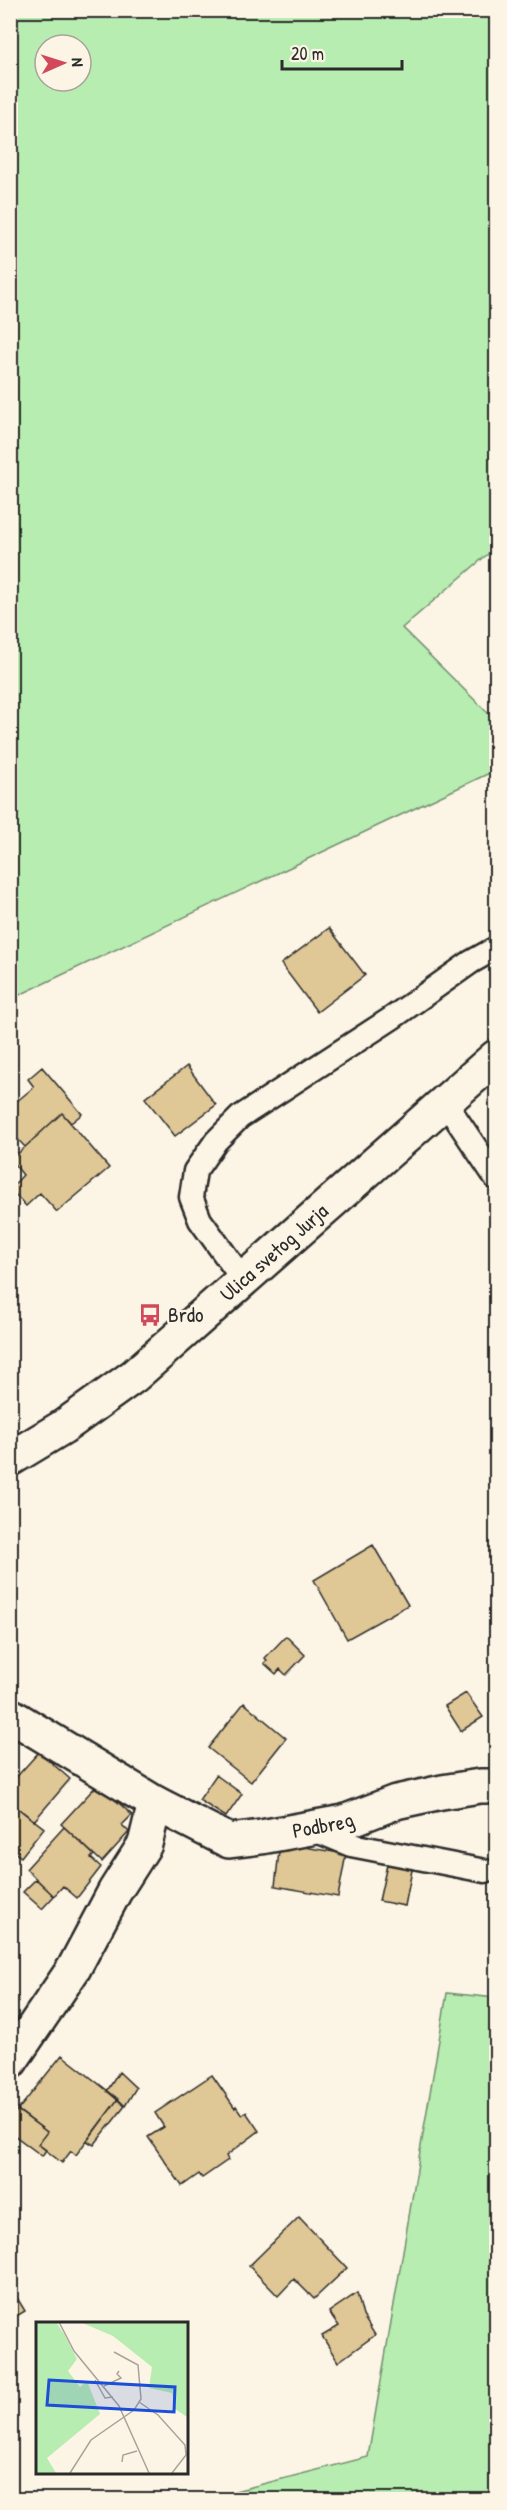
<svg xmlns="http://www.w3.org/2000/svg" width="507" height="2510" font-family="'Patrick Hand',sans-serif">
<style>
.green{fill:#b7edb0;stroke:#718c6e;stroke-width:1.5;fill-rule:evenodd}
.building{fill:#dfc796;stroke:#2b2b2b;stroke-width:1.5}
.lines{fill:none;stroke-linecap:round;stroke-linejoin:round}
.lane-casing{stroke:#2b2b2b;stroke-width:27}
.street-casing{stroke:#2b2b2b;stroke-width:38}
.secondary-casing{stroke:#2b2b2b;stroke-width:38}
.lane{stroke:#fcf5e5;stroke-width:22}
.street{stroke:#fcf5e5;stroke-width:33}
.secondary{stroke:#fcf5e5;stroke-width:33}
.labels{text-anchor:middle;stroke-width:4.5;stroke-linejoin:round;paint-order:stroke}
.street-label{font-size:21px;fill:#2b2b2b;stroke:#fcf5e5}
.poi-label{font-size:21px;fill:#2b2b2b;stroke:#fcf5e5;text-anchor:start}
.inset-road{fill:none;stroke:#a8a49b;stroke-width:1.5}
.view{fill:#1d4ed8;fill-opacity:0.15;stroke:#1d4ed8;stroke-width:3}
.inset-edge{fill:none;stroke:#2b2b2b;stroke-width:3}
</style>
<rect width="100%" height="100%" fill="#fcf5e5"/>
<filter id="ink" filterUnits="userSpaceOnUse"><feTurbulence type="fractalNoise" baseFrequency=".0167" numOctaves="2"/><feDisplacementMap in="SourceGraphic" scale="12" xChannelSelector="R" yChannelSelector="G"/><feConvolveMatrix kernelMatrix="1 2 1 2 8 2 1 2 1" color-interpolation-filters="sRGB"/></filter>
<g filter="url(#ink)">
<path class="green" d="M10 11H496V547L402 628 496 721V770L11 999ZM45 45H81V81H45Z
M447 1993 496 1998V2499H204L368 2457Z"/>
<path class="building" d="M329 928 365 975 317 1012 281 964Z
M187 1066 216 1105 175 1136 145 1098Z
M42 1067 82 1114 71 1123 62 1113 25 1147 10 1131V1107L34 1087 28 1079Z
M62 1113 109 1168 57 1212 40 1193 26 1206 10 1189 23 1175 11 1160Z
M373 1545 408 1605 347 1639 314 1580Z
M286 1636 305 1655 286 1675 280 1669 276 1674 264 1663 267 1661 265 1658Z
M466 1693 483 1717 461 1731 445 1706Z
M244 1703 286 1738 251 1782 208 1748Z
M39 1752 70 1779 34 1821 10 1802V1784Z
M216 1775 242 1794 226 1817 199 1800Z
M98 1784 132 1815 122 1825 129 1832 102 1862 61 1824Z
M10 1802 44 1828 21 1857 10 1849Z
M64 1827 94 1855 91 1858 101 1867 77 1898 63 1886 54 1896 26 1869Z
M280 1843 346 1854 338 1897 275 1886Z
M388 1860 413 1865 405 1906 379 1901Z
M36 1879 54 1896 42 1909 23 1892Z
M62 2055 118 2099 76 2155 71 2151 62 2163 38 2144 47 2132 18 2110Z
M119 2072 136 2088 125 2106 107 2091Z
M212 2075 235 2108 236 2106 242 2115 246 2112 259 2131 226 2156 228 2160 202 2178 199 2174 182 2186 148 2137 164 2127 155 2113Z
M118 2099 125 2106 94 2145 87 2141Z
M17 2110 47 2132 38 2144 46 2150 42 2156 10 2132V2119Z
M299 2217 347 2268 314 2299 294 2279 278 2296 249 2266Z
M10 2286 25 2311 10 2320Z
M357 2293 363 2316 375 2335 338 2362 322 2336 339 2326 329 2312Z"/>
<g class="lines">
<g class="lane-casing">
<path id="lane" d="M445 1102 496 1178
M244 1281 200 1220 191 1197 195 1171 216 1141 240 1117 392 1018 471 962 496 948
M312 1829 351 1845 485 1871"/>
</g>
<g class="street-casing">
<g id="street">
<path id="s1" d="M10 1715 155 1803 229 1841 261 1837 344 1822 396 1802 442 1792 480 1786H496"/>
<path d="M10 2062 74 1968 115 1891 145 1844 155 1803"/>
</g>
</g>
<g class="secondary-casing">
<g id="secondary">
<path id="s2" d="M10 1459 63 1427 134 1376 496 1057"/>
</g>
</g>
<use href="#lane" class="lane"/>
<use href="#street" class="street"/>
<use href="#secondary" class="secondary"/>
</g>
</g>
<defs>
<g id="bus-bare" transform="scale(1.8)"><path d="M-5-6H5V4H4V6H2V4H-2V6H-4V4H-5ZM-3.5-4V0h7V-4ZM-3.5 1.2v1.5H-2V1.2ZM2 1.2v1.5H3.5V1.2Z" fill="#d1495b" stroke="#fcf5e5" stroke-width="2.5" paint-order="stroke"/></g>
</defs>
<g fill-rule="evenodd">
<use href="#bus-bare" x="150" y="1315"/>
</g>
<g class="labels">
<g class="street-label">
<text dy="7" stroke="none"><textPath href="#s2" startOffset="336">Ulica svetog Jurja</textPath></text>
<text dy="7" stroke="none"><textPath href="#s1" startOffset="348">Podbreg</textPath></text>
</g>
<g class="poi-label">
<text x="168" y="1322">Brdo</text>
</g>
</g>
<g transform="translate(36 2322)">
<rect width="152" height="152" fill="#fcf5e5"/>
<path d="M0 0H20L28 12 41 37 32 49 44 65 51 59 64 92 11 136 20 151H0ZM44 0H151V95L139 87 136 71 113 66 116 45 77 14Z" fill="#b7edb0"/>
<path class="inset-road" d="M23 0 38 29 83 84 113 151M59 58 69 76 77 75M68 64 85 56 81 52 83 49M103 80 122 93 149 123 150 133 136 151M86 140 87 133 101 129M34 151 55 118 98 88 105 77 102 43 78 30"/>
<path class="view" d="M13 58 139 65 138 90 11 83Z"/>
<rect width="152" height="152" class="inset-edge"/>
</g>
<rect width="507" height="2510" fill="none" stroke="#fcf5e5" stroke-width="36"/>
<rect x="18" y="18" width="471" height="2474" fill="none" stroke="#2b2b2b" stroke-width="2" filter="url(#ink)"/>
<g transform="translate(63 63) rotate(87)"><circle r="28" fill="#fcf5e5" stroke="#a8a49b" stroke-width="1.5"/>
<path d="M0-4.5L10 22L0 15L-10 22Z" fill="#d1495b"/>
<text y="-9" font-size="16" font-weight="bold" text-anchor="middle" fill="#2b2b2b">N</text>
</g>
<path d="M282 60v9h120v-9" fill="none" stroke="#2b2b2b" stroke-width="3"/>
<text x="291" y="60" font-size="18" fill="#2b2b2b" stroke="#fcf5e5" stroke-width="4.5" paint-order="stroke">20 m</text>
</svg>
